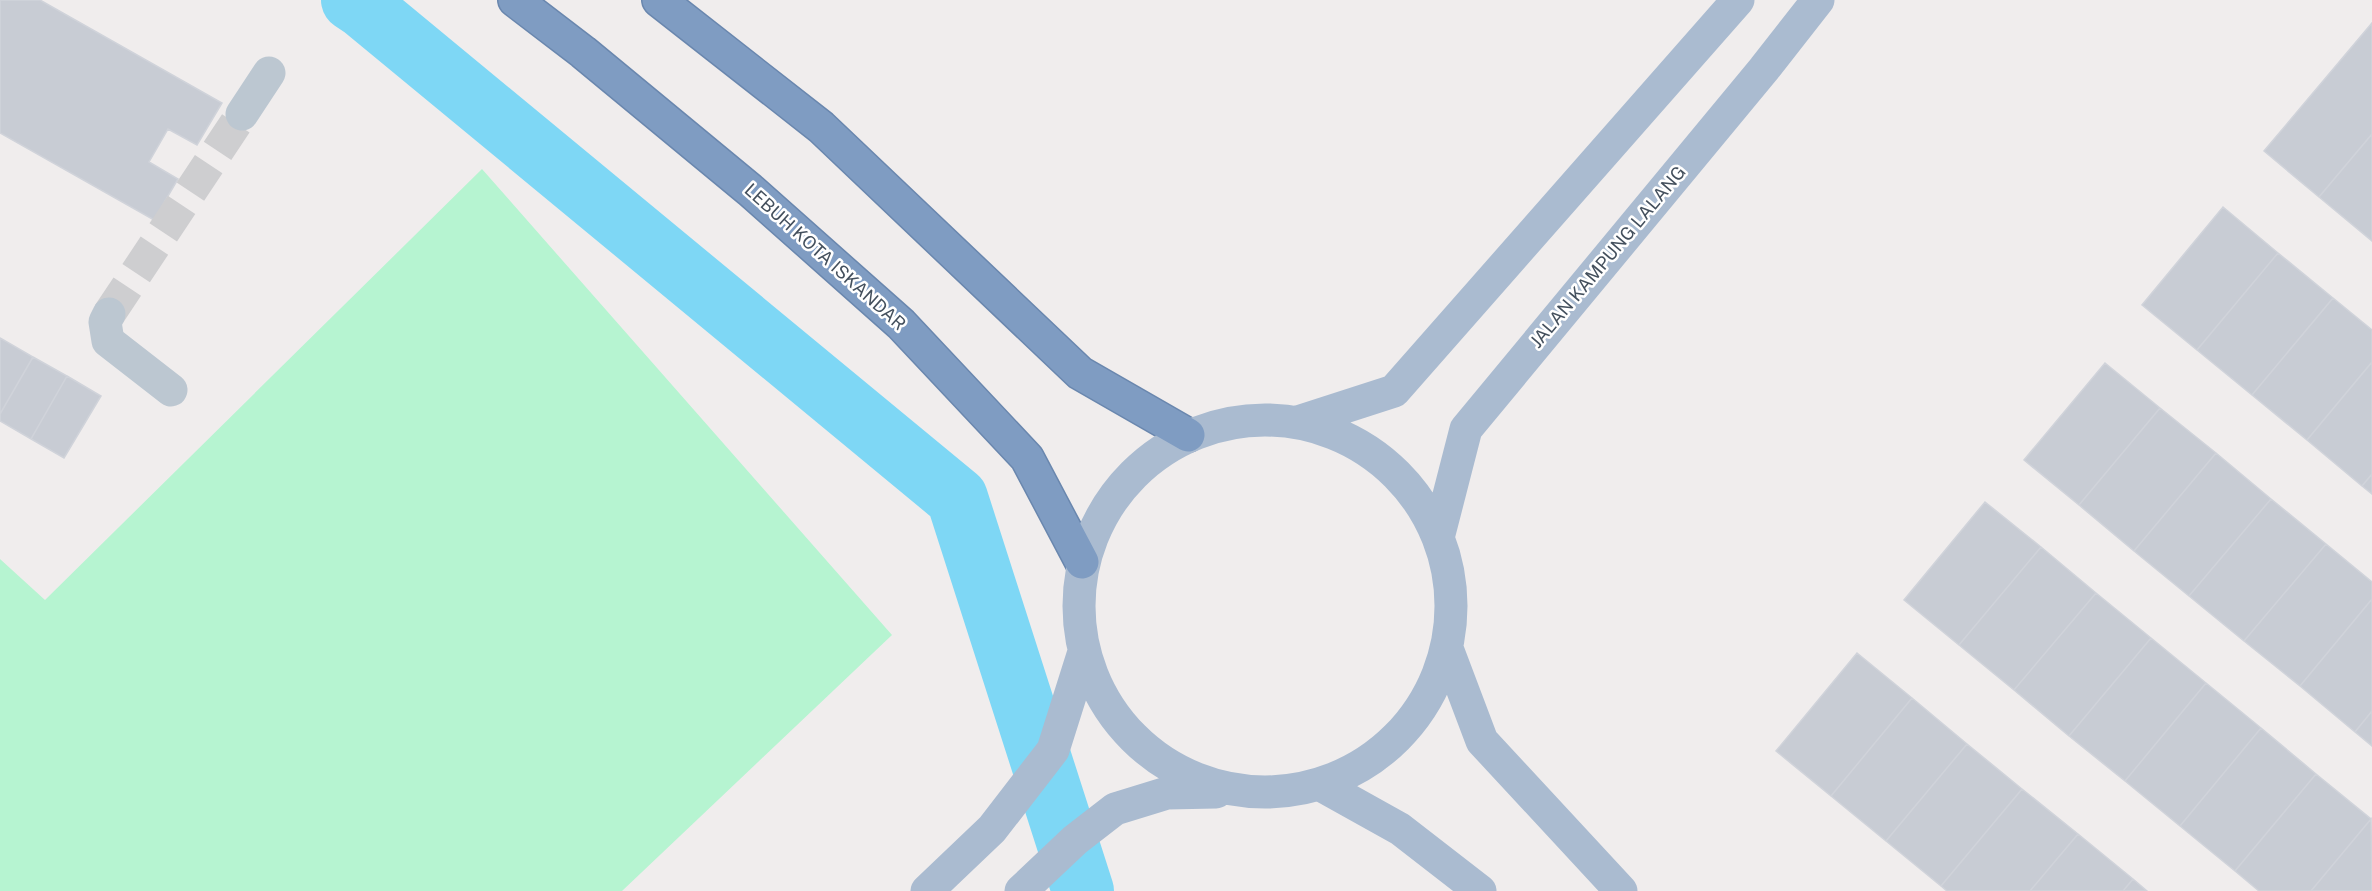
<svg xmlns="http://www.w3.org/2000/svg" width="2372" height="891" font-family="'Public Sans',sans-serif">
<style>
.green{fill:#b6f4d1}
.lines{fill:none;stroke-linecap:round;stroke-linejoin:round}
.river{stroke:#7ed7f5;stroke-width:62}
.building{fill:#c8ccd4;stroke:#d0d3da;stroke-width:1.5}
.minor-tunnel{stroke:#ceced0;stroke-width:33;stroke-dasharray:33 16;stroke-linecap:butt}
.highway-casing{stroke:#6a87ae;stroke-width:36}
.minor{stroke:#bcc7d1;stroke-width:33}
.major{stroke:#aabbd0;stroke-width:33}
.highway{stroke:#7f9cc2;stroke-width:33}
.labels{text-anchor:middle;stroke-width:5;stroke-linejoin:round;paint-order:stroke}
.street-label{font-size:18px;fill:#44505d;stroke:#fff}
</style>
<rect width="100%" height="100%" fill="#f0eded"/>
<path class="green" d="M482 169 892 635 622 891H0V559L45 600Z"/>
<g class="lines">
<path class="river" d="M352 0 364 8 957 498 1083 891"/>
</g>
<path class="building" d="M0 0H40L222 103 197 145 168 129 149 162 178 179 154 220 0 133Z
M2372 23V134L2319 197 2264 151Z
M2372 134V241L2319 197Z
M2223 207 2278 253 2197 350 2142 305Z
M2278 253 2333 298 2252 395 2197 350Z
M2333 298 2372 330V362L2307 440 2252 395Z
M0 338 33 357 0 414Z
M33 357 67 376 31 439 0 421V414Z
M2372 362V474L2362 486 2307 440Z
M2105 363 2160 408 2079 505 2024 460Z
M67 376 101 396 64 458 31 439Z
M2160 408 2216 453 2134 551 2079 505Z
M2216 453 2271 499 2189 596 2134 551Z
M2372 474V494L2362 486Z
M2271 499 2326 544 2244 641 2189 596Z
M1985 502 2041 547 1959 645 1904 600Z
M2326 544 2372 582V599L2300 686 2244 641Z
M2041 547 2096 593 2014 690 1959 645Z
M2096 593 2151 638 2069 736 2014 690Z
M2372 599V711L2355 732 2300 686Z
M2151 638 2206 683 2125 781 2069 736Z
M1857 653 1912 698 1831 796 1776 751Z
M2206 683 2261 728 2180 826 2125 781Z
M1912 698 1967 744 1886 841 1831 796Z
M2372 711V746L2355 732Z
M2261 728 2316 774 2235 871 2180 826Z
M1967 744 2022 789 1941 886 1886 841Z
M2316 774 2371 819 2311 891H2259L2235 871Z
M2022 789 2078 834 2030 891H1947L1941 886Z
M2371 819 2372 891H2311Z
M2078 834 2133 879 2123 891H2030Z
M2133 879 2147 891H2123Z"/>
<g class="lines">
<path class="minor-tunnel" d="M109 314 242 114"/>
<g class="highway-casing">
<path id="highway" d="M515 0 583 52 750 190 901 324 1027 458 1082 562
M659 0 821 127 1080 373 1188 435"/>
</g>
<path class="minor" d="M242 114 269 73
M109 314 105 322 108 341 171 390"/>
<path class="major" d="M1079 606a186 186 0 1 1 372 0a186 186 0 1 1-372 0Z
M1298 422 1394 391 1738 0
M1439 534 1466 429 1764 69 1818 0
M1448 651 1482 741 1621 891
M1321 785 1400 829 1480 891
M927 891 992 829 1053 750 1083 655
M1021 891 1075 840 1115 809 1167 793 1216 792"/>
<use href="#highway" class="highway"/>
</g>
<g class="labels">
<g class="street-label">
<text transform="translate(825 257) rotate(42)" y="6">LEBUH KOTA ISKANDAR</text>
<text transform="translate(1608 257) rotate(-50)" y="6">JALAN KAMPUNG LALANG</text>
</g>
</g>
</svg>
